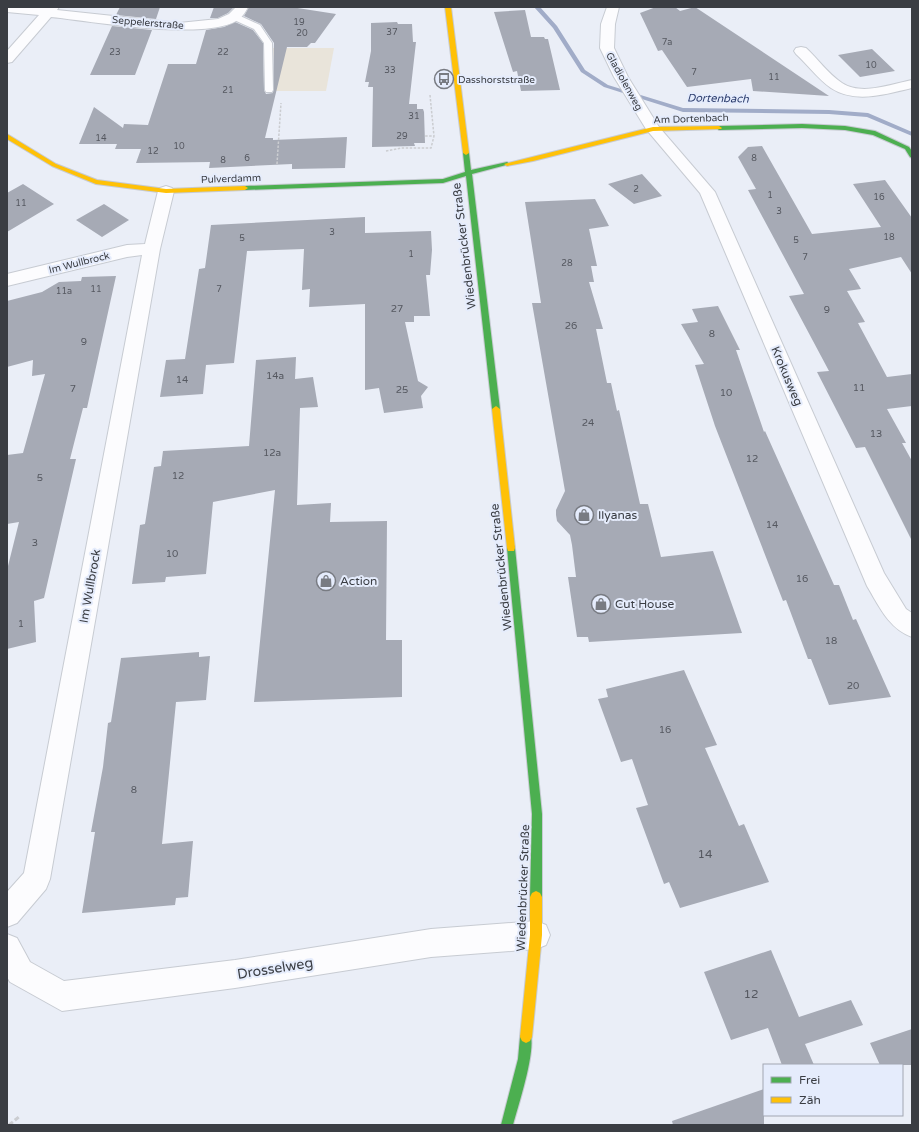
<svg xmlns="http://www.w3.org/2000/svg" width="919" height="1132" font-family="'Varela Round',sans-serif">
<style>
.green{fill:#e9e4da}
.lines{fill:none;stroke-linecap:round;stroke-linejoin:round}
.stream{fill:#a1acc8;fill-rule:evenodd}
.building{fill:#a6aab5}
.lane-casing{stroke:#c7cbd2;stroke-width:2}
.street-casing{stroke:#c7cbd2;stroke-width:2}
.fast-casing{stroke:#c7cbd2;stroke-width:2}
.slow-casing{stroke:#c7cbd2;stroke-width:2}
.path-far1{stroke:#cbcdd1;stroke-width:1.5;stroke-dasharray:2.5 1.5;stroke-linecap:butt}
.path{stroke:#cbcdd1;stroke-width:3;stroke-dasharray:5 2.5;stroke-linecap:butt}
.lane{fill:#fcfcfe;fill-rule:evenodd}
.street{fill:#fcfcfe;fill-rule:evenodd}
.fast{fill:#4caf50;fill-rule:evenodd}
.slow{fill:#ffc107;fill-rule:evenodd}
.labels{text-anchor:middle;stroke-width:4;stroke-linejoin:round;paint-order:stroke}
.far-number-label{font-size:9px;fill:#555860}
.far-street-label{font-size:10px;fill:#3a3d43;stroke:#e5ecfc}
.far-poi-label{font-size:10px;fill:#3a3d43;stroke:#e5ecfc;text-anchor:start}
.number-label{font-size:10px;fill:#555860}
.far-water-label{font-size:11px;font-style:italic;fill:#2a3b6b;stroke:#e5ecfc}
.street-label{font-size:12px;fill:#3a3d43;stroke:#e5ecfc}
.poi-label{font-size:12px;fill:#3a3d43;stroke:#e5ecfc;text-anchor:start}
.near-number-label{font-size:12px;fill:#555860}
.near-street-label{font-size:14px;fill:#3a3d43;stroke:#e5ecfc}
</style>
<rect width="100%" height="100%" fill="#eaeef7"/>
<path class="green" d="M273 48H334L326 91H276Z"/>
<g class="lines">
<path class="stream" d="M534 7H540L557 26 585 70 608 85 683 108 829 110 868 113 912 132V136L867 117 829 114 683 112 604 87 581 72 553 28Z"/>
</g>
<path class="building" d="M120 7H160L156 19 116 15Z
M214 7H234L228 13 218 18H210Z
M249 7H291L336 14 315 43H311L307 47H287L265 138H273V140L347 137 345 168 292 169V164L209 168 210 162 136 163 141 149H115L117 144H79L94 107 123 128 124 124 148 125 168 64H196L206 30 224 27 235 22 253 30 263 43 264 90 266 94 273 93 274 43 261 24 244 16Z
M656 7H675L680 11 695 7 829 96 753 91 751 79 687 87 662 50 658 51 640 13Z
M525 10 531 37H544L545 39H548L560 90 521 91 517 71 513 72 494 12Z
M397 22 398 24H412L413 42H416L409 104H417V109H423L424 112 425 143H414L415 146 372 147 373 87H368L369 82H365L371 51V23Z
M112 26 152 30 135 75H90Z
M872 49 895 71 860 77 838 55Z
M762 146 812 234 881 227 853 184 885 180 912 218V274L901 257 849 269 861 289 847 291 865 322 858 323 887 377 912 374V406L887 409 906 443H902L912 461V541L865 447 856 448 817 372 829 371 789 296 804 294 748 190 756 189 738 157 748 147Z
M642 174 662 196 634 204 608 184Z
M23 184 54 204 7 232V193Z
M595 199 609 226 589 229 597 266H591L594 282H589L603 329H596L607 383H611L617 411 619 410 640 504H648L661 557 713 551 742 633 589 642 588 637H577L568 577H576L572 545 570 535 557 521 556 515V510L565 491 532 303H541L525 202Z
M104 204 129 220 102 237 76 220Z
M365 217V233L431 231 432 250 430 275H426L430 316H414V322H405L418 381 428 387 421 396 423 408 384 413 379 388 365 390V304L309 307 310 289 302 290 304 249 247 251 234 363 206 365 203 394 160 397 166 360 185 359 199 269 205 268 211 225Z
M116 276 87 408H83L70 459H76L44 598 34 601 36 642 7 649V570L19 522 7 524V455L23 453 45 374 32 376 33 360 7 367V301L42 292 59 282 81 281 82 277Z
M718 306 740 350H736L764 432 765 431 834 585H839L853 620 856 619 891 697 829 705 811 659H808L786 600 783 601 715 426 695 365 704 364 681 324 698 322 692 309Z
M296 357 295 379 313 377 318 407 300 408 297 505 331 503 330 522 387 521 386 640H402V697L254 702 275 490 213 502 206 574 166 577 165 582 132 584 140 525 145 524 154 467 161 466 163 451 249 446 256 360Z
M199 652V657L210 656 206 700 176 702 162 844 193 841 188 897 176 898 175 905 82 913 95 832H91L103 767 108 723 111 722 121 658Z
M684 670 717 745 705 748 739 826 744 824 769 882 680 908 669 882 664 884 636 808 648 805 632 759 621 762 598 699 608 697 606 689Z
M771 950 799 1017 851 1000 863 1025 805 1044 814 1065H782L768 1028 731 1040 704 972Z
M912 1029V1065H880L870 1043Z
M764 1089V1125H673L672 1121Z"/>
<g class="lines">
<g class="lane-casing">
<path id="lane" d="M232 15H238L260 25 272 43 273 90 272 92H266L265 90 264 43 254 29 232 19 231 17Z"/>
</g>
<g class="street-casing">
<path id="street" d="M7 7 45 8 46 7H59L57 10 179 23 218 19 229 14 236 7H248C246 11 243 16 239 19 210 42 90 21 51 17L12 62 7 63V51L39 15 7 12Z
M607 7H619L615 24 614 48 628 77 659 127 715 192 884 573 906 609 912 613V637C889 629 879 606 867 586L700 193 646 129 614 77 600 48 601 24Z
M801 47 806 48C818 59 828 74 842 83 862 96 891 84 912 80V88C886 94 855 104 831 88 818 79 808 65 796 54L794 51 796 48Z
M166 186 172 188 174 191 160 249 50 879 46 889 17 923 7 927V892L24 873 142 255 127 257 7 286V274L127 245 145 244 158 191 160 188Z
M536 921 546 925 550 935 546 945 536 949 431 957 235 988 62 1011 10 982 7 977V934L17 938 30 962 64 981 235 960 431 929Z"/>
</g>
<g class="fast-casing">
<path id="fast" d="M802 124 845 126 875 131 909 147 912 151V158L910 157 905 149 873 135 845 130 802 128 719 130 716 128 719 126Z
M466 151 469 153 471 170 507 162 510 164 472 174 500 409 496 412 492 409 466 176 443 183 245 190 242 188 245 186 443 179 465 172 463 153Z
M511 544 514 545 515 548 542 814V897L540 901 536 903 532 901 530 897 532 814 507 548 508 545Z
M526 1031 530 1033C537 1049 518 1106 513 1125H501L518 1059 520 1037 522 1033Z"/>
</g>
<g class="slow-casing">
<path id="slow" d="M445 7H451L469 153 466 155 463 153Z
M719 126 722 128 721 129 653 131 533 161 507 166 504 164 653 127Z
M7 134 56 164 97 180 166 189 245 186 248 188 245 190 166 193 96 184 52 166 7 139Z
M496 406 500 409 515 548 514 551H508L507 548 492 409Z
M536 891 540 893 542 897V935L532 1037 530 1041 526 1043 522 1041 520 1037 530 935V897L532 893Z"/>
</g>
<path class="path-far1" d="M430 95 434 136
M386 151 401 148H431L434 136H425
M277 164 281 103"/>
<path class="path" d="M9 1125 20 1116"/>
<use href="#lane" class="lane"/>
<use href="#street" class="street"/>
<use href="#fast" class="fast"/>
<use href="#slow" class="slow"/>
</g>
<defs>
<g id="bus-ring" transform="scale(1)"><circle r="9.5" fill="#e5ecfc" stroke="#787b82" stroke-width="1.5"/><path d="M-5-6H5V4H4V6H2V4H-2V6H-4V4H-5ZM-3.5-4V0h7V-4ZM-3.5 1.2v1.5H-2V1.2ZM2 1.2v1.5H3.5V1.2Z" fill="#787b82"/></g>
<g id="shop-ring" transform="scale(1)"><circle r="9.5" fill="#e5ecfc" stroke="#787b82" stroke-width="1.5"/><path d="M-5-2.5h2.3a2.7 3.5 0 0 1 5.4 0H5L5.5 6h-11ZM-1.5-2.5h3a1.5 2.3 0 0 0-3 0Z" fill="#787b82"/></g>
</defs>
<g fill-rule="evenodd">
<use href="#bus-ring" x="444" y="79"/>
<use href="#shop-ring" x="584" y="515"/>
<use href="#shop-ring" x="326" y="581"/>
<use href="#shop-ring" x="601" y="604"/>
</g>
<g class="labels">
<g class="far-number-label">
<text x="299" y="25">19</text>
<text x="392" y="35">37</text>
<text x="302" y="36">20</text>
<text x="667" y="45">7a</text>
<text x="115" y="55">23</text>
<text x="223" y="55">22</text>
<text x="871" y="68">10</text>
<text x="390" y="73">33</text>
<text x="694" y="75">7</text>
<text x="774" y="80">11</text>
<text x="228" y="93">21</text>
<text x="414" y="119">31</text>
<text x="402" y="139">29</text>
<text x="101" y="141">14</text>
<text x="179" y="149">10</text>
<text x="153" y="154">12</text>
<text x="247" y="161">6</text>
<text x="754" y="161">8</text>
<text x="223" y="163">8</text>
<text x="636" y="192">2</text>
<text x="770" y="198">1</text>
<text x="879" y="200">16</text>
<text x="21" y="206">11</text>
<text x="779" y="214">3</text>
<text x="332" y="235">3</text>
<text x="889" y="240">18</text>
<text x="242" y="241">5</text>
<text x="796" y="243">5</text>
<text x="411" y="257">1</text>
<text x="805" y="260">7</text>
<text x="567" y="266">28</text>
<text x="96" y="292">11</text>
<text x="219" y="292">7</text>
<text x="64" y="294">11a</text>
</g>
<g class="far-street-label">
<text transform="translate(148 22) rotate(5)" y="4">Seppelerstraße</text>
<text transform="translate(625 81) rotate(61)" y="4">Gladiolenweg</text>
<text transform="translate(691 118) rotate(-2)" y="4">Am Dortenbach</text>
<text transform="translate(231 178) rotate(-2)" y="4">Pulverdamm</text>
<text transform="translate(79 262) rotate(-14)" y="4">Im Wullbrock</text>
</g>
<g class="far-poi-label">
<text x="458" y="83">Dasshorststraße</text>
</g>
<g class="number-label">
<text x="397" y="312">27</text>
<text x="827" y="313">9</text>
<text x="571" y="329">26</text>
<text x="712" y="337">8</text>
<text x="84" y="345">9</text>
<text x="275" y="379">14a</text>
<text x="182" y="383">14</text>
<text x="859" y="391">11</text>
<text x="73" y="392">7</text>
<text x="402" y="393">25</text>
<text x="726" y="396">10</text>
<text x="588" y="426">24</text>
<text x="876" y="437">13</text>
<text x="272" y="456">12a</text>
<text x="752" y="462">12</text>
<text x="178" y="479">12</text>
<text x="40" y="481">5</text>
<text x="772" y="528">14</text>
<text x="35" y="546">3</text>
<text x="172" y="557">10</text>
<text x="802" y="582">16</text>
<text x="21" y="627">1</text>
<text x="831" y="644">18</text>
<text x="853" y="689">20</text>
<text x="665" y="733">16</text>
<text x="134" y="793">8</text>
</g>
<g class="far-water-label">
<text transform="translate(718 98) rotate(1)" y="4">Dortenbach</text>
</g>
<g class="street-label">
<text transform="translate(464 246) rotate(-97)" y="4">Wiedenbrücker Straße</text>
<text transform="translate(787 376) rotate(67)" y="4">Krokusweg</text>
<text transform="translate(501 567) rotate(-96)" y="4">Wiedenbrücker Straße</text>
<text transform="translate(90 586) rotate(-80)" y="4">Im Wullbrock</text>
<text transform="translate(523 888) rotate(-88)" y="4">Wiedenbrücker Straße</text>
</g>
<g class="poi-label">
<text x="598" y="519">Ilyanas</text>
<text x="340" y="585">Action</text>
<text x="615" y="608">Cut House</text>
</g>
<g class="near-number-label">
<text x="705" y="858">14</text>
<text x="751" y="998">12</text>
</g>
<g class="near-street-label">
<text transform="translate(275 968) rotate(-9)" y="5">Drosselweg</text>
</g>
</g>
<rect width="919" height="1132" fill="none" stroke="#3a3d43" stroke-width="16"/>
<rect x="763" y="1064" width="140" height="52" fill="#e5ecfc" stroke="#a1a6b2"/>
<rect x="771" y="1077" width="20" height="6" fill="#4caf50" stroke="#a1a6b2"/>
<text x="799" y="1084" font-size="12" fill="#3a3d43">Frei</text>
<rect x="771" y="1097" width="20" height="6" fill="#ffc107" stroke="#a1a6b2"/>
<text x="799" y="1104" font-size="12" fill="#3a3d43">Zäh</text>
</svg>
